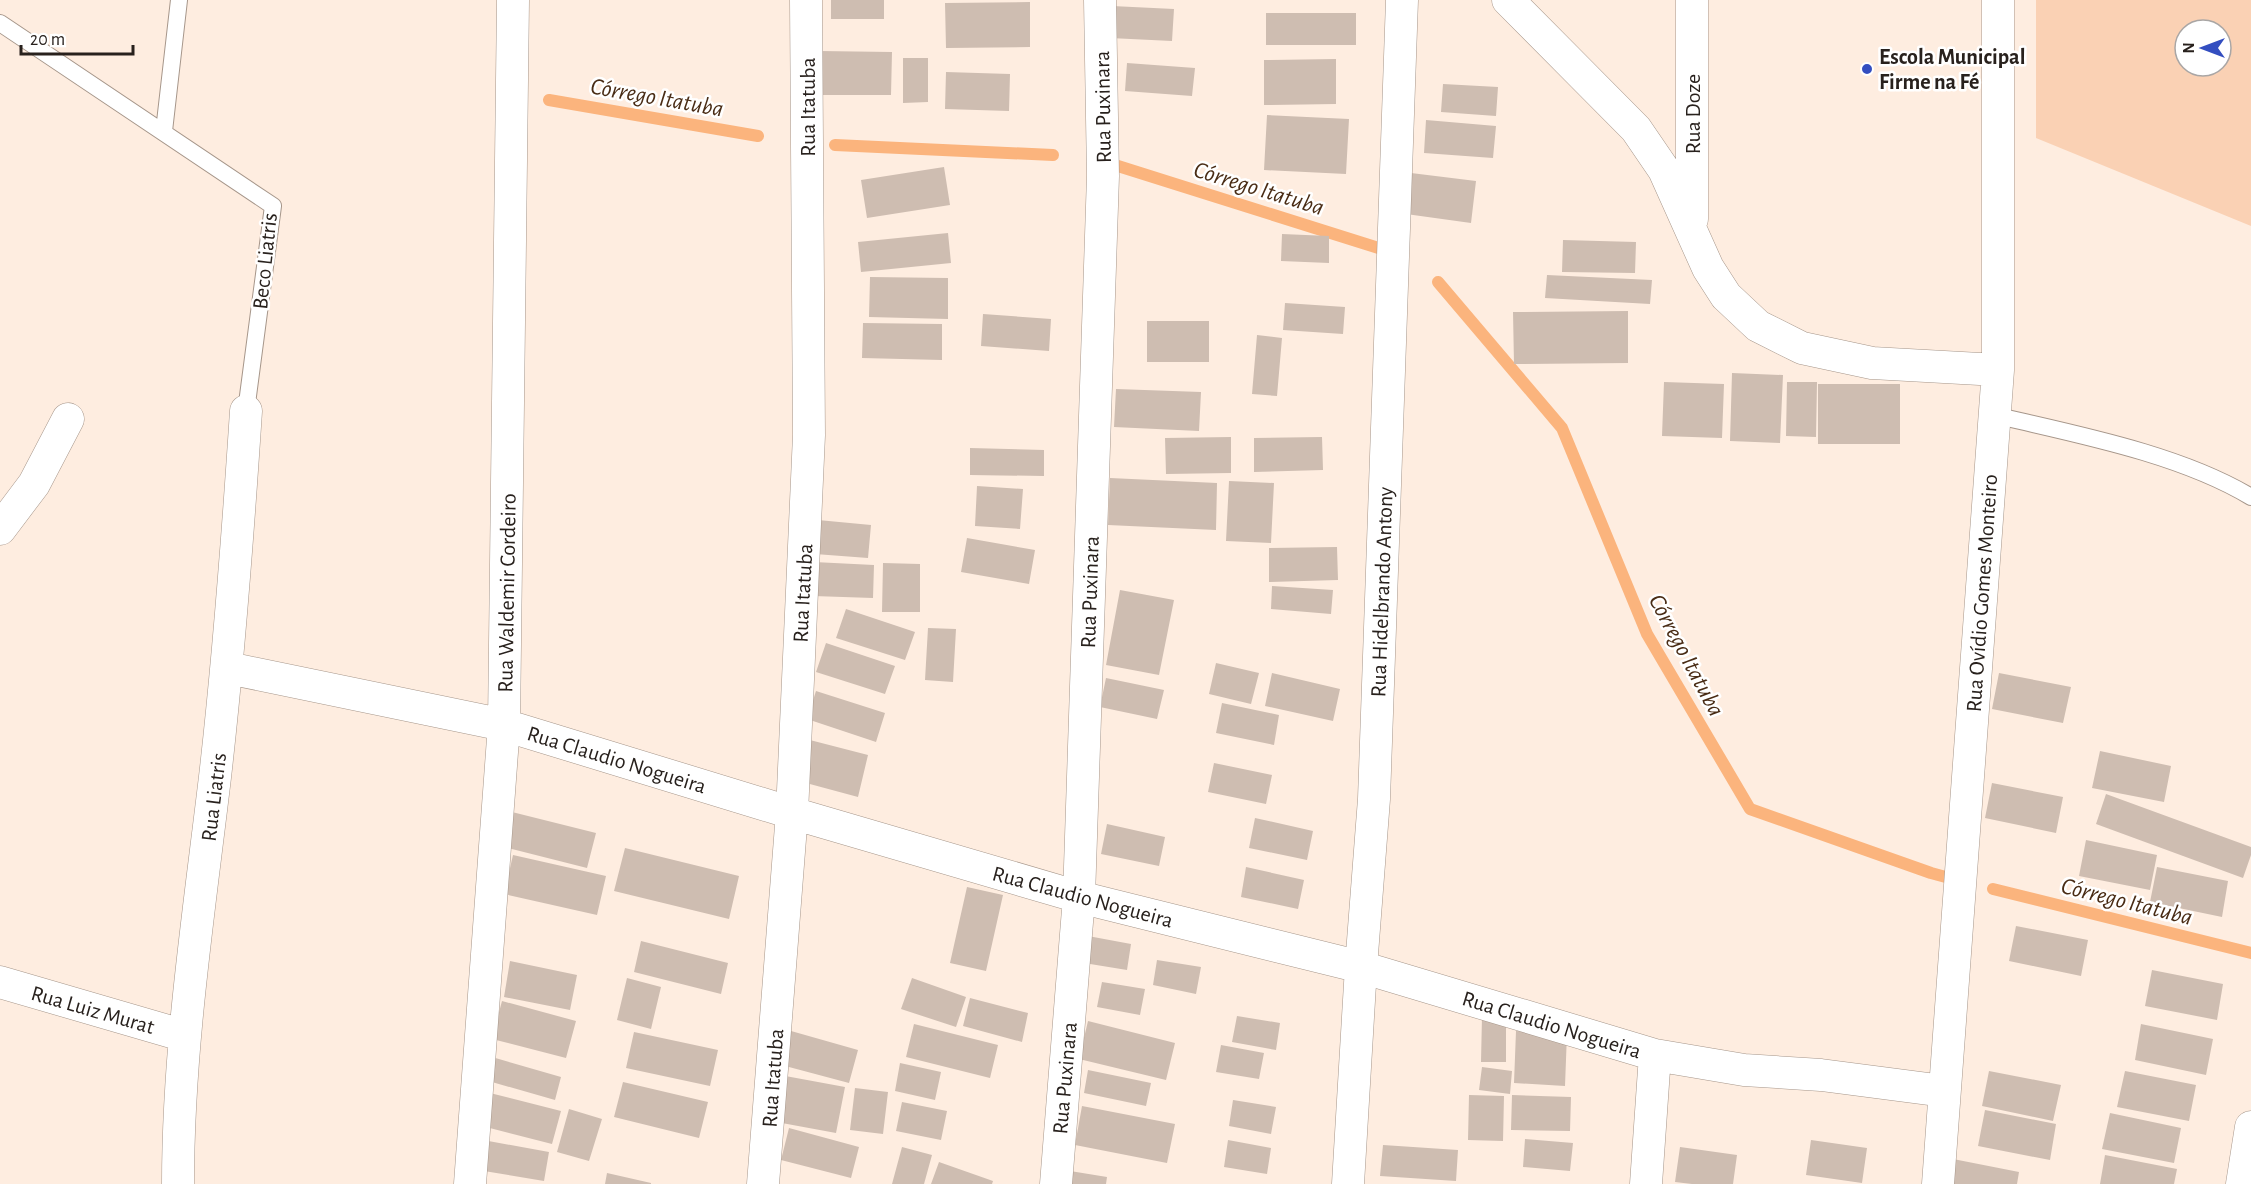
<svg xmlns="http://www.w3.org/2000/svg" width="2251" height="1184" font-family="'Alegreya Sans',sans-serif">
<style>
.green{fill:#fad1b4;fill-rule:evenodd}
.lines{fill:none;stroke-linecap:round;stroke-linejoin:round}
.stream{stroke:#fbb47d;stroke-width:12}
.building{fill:#cebdb1}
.service-casing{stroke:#a6968a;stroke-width:18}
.minor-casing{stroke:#a6968a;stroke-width:33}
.service{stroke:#fff;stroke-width:16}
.minor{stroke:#fff;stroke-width:32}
.poi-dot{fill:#334ec0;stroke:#fff;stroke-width:2}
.labels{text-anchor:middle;stroke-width:5;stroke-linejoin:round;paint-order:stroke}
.poi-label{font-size:22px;font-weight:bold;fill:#28211d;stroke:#fff;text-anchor:start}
.street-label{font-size:22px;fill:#28211d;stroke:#fff}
.water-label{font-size:24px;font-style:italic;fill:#492c15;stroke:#fff}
</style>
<rect width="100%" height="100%" fill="#feede0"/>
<path class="green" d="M2036 0H2251V226L2036 138ZM2185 30H2221V66H2185Z"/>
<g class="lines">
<path class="stream" d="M549 100 758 136
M835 145 1053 155
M1118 166 1388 251
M1438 282 1562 428 1647 634 1750 809 1931 873 1953 879
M1993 889 2251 953"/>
</g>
<path class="building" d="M831 0H884V19H831Z
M1030 2V47L946 48 945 3Z
M1112 6 1174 9 1172 41 1110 38Z
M1266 13H1356V45H1266Z
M819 51 892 52 891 95H819Z
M903 58H928V102L903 103Z
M1336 59V104L1264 105V60Z
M1127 63 1195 68 1192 96 1125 91Z
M946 72 1010 74 1009 111 945 109Z
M1443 84 1498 87 1496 116 1441 112Z
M1267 115 1349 119 1346 174 1264 170Z
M1426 120 1496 126 1493 158 1424 153Z
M944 167 950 205 867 218 861 180Z
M1411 173 1476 181 1471 223 1406 214Z
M948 233 951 263 861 272 858 242Z
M1282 234 1329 236V263L1281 261Z
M1563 240 1636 242 1635 273 1562 272Z
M1547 275 1652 280 1650 304 1545 298Z
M870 277 948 278V319L869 317Z
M1285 303 1345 307 1343 334 1283 330Z
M1628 311V363L1514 364 1513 312Z
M983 314 1051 319 1049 351 981 346Z
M1147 321H1209V362H1147Z
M863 323 942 324V360L862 358Z
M1257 335 1282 338 1277 396 1252 394Z
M1732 373 1783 375 1780 443 1730 441Z
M1664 382 1724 384 1722 438 1662 436Z
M1787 382H1817L1816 437 1786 436Z
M1818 384H1900V444H1818Z
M1116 389 1201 392 1199 431 1114 427Z
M1231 437V473L1166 474 1165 438Z
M1322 437 1323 470 1254 472V438Z
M970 448 1044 450V476L970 475Z
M1110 478 1217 483 1216 530 1108 525Z
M1229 481 1274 483 1271 543 1226 541Z
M977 486 1023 489 1020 529 975 526Z
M818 520 871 525 868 558 815 554Z
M967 538 1035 550 1029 584 961 572Z
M1337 547 1338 580 1269 582V548Z
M814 562 874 565 873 598 813 596Z
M883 563 920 564V612H882Z
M1272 586 1333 590 1331 614 1271 609Z
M1120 590 1174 600 1159 675 1106 665Z
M846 609 915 632 905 660 836 638Z
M928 628 956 629 953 682 925 680Z
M826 643 895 666 885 694 816 672Z
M1216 663 1259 673 1251 704 1209 694Z
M1272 673 1340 689 1333 721 1265 706Z
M1999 673 2071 687 2063 723 1992 709Z
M1106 678 1164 690 1157 719 1100 707Z
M816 691 885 713 876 742 807 719Z
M1222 703 1279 715 1274 745 1216 733Z
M806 739 868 755 858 797 795 780Z
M2100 751 2171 766 2164 802 2092 788Z
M1214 763 1272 775 1266 804 1208 792Z
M1992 783 2063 797 2056 833 1985 818Z
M2106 794 2251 847V855L2243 878 2096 824Z
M512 812 596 833 587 868 504 847Z
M1255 818 1313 831 1307 860 1249 848Z
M1107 824 1165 837 1159 866 1101 854Z
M2086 840 2157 855 2150 890 2079 876Z
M625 848 739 876 729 919 614 891Z
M513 855 606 876 597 915 504 894Z
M1246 867 1304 880 1298 909 1241 897Z
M2157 867 2228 881 2222 917 2150 902Z
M967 887 1003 895 986 971 950 963Z
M2016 926 2088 940 2081 976 2009 961Z
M1088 936 1131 944 1127 970 1084 963Z
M641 941 728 963 721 994 634 972Z
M1157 960 1201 967 1196 994 1153 985Z
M510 961 577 975 570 1010 504 997Z
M2152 970 2223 984 2217 1020 2145 1006Z
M627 978 661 987 651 1029 617 1020Z
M912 978 966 997 956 1027 901 1009Z
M1102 982 1145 989 1140 1015 1097 1007Z
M970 998 1028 1013 1022 1042 963 1026Z
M502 1001 576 1021 566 1058 492 1039Z
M1237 1016 1280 1023 1276 1050 1232 1042Z
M1482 1016 1506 1017V1062H1481Z
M1088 1021 1175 1043 1166 1080 1079 1059Z
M914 1024 998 1045 990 1078 906 1057Z
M2141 1024 2213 1039 2206 1075 2135 1060Z
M784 1029 858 1050 849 1083 774 1063Z
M1516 1031 1567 1033 1565 1086 1514 1083Z
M634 1032 718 1050 710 1086 626 1068Z
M1221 1045 1264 1053 1259 1079 1216 1072Z
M492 1057 561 1077 555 1100 485 1080Z
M900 1063 941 1072 935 1100 895 1091Z
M1482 1067 1512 1071 1510 1094 1479 1090Z
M1088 1070 1151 1083 1146 1106 1084 1093Z
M1989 1071 2061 1085 2053 1121 1982 1106Z
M2125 1071 2196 1085 2189 1121 2117 1107Z
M780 1075 845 1087 836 1133 771 1121Z
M623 1082 708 1102 699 1138 614 1117Z
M855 1088 888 1092 883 1134 850 1130Z
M490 1093 561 1111 552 1144 482 1126Z
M1469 1095 1504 1096 1503 1141 1468 1140Z
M1512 1095 1571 1097 1570 1131 1511 1130Z
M1233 1100 1276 1107 1271 1134 1229 1126Z
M902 1102 947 1111 941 1140 896 1131Z
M1082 1106 1175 1124 1167 1163 1075 1145Z
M569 1109 602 1119 589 1161 557 1152Z
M1985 1110 2056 1124 2050 1160 1978 1146Z
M2110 1113 2181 1128 2174 1163 2102 1149Z
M789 1128 859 1147 851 1178 781 1160Z
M1525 1139 1573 1143 1570 1171 1523 1167Z
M483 1140 549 1152 544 1181 478 1170Z
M1228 1140 1271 1148 1267 1174 1224 1167Z
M1811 1140 1867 1148 1862 1183 1806 1175Z
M1383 1145 1458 1150 1456 1181 1380 1176Z
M902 1147 932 1155 924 1184H892Z
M1680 1147 1737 1155 1733 1184H1692L1675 1182Z
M2105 1155 2177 1169 2174 1184H2100Z
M1948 1158 2019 1172 2017 1184H1943Z
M939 1162 993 1181 992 1184H931Z
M1064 1170 1107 1177 1106 1184H1062Z
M607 1173 651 1183V1184H605Z"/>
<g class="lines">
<g class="service-casing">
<path id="service" d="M0 23 273 206 246 411
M164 131 179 0
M1994 415C2075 434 2180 454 2251 497"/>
</g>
<g class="minor-casing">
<path id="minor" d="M1508 0 1636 129 1664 170 1708 268 1726 296 1758 326 1802 348 1872 363 1998 370
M1692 219V0
M0 529 34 484 68 419
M228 668 504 725 792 813 1079 897 1361 967 1655 1055 1744 1070 1821 1075 1944 1091
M0 982 185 1036
M178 1184C178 1048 199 912 215 777 229 655 238 533 246 411
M470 1184 504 725 513 0
M763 1184 792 813 809 435 806 0
M1056 1184 1079 897 1103 176 1100 0
M1348 1184 1361 967 1374 799 1402 0
M1646 1184 1655 1055
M1938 1184 1998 370V0
M2242 1184 2251 1127"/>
</g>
<use href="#service" class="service"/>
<use href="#minor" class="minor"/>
</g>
<circle class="poi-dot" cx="1867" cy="69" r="6"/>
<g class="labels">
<g class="poi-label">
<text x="1879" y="64">Escola Municipal<tspan x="1879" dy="25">Firme na Fé</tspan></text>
</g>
<g class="street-label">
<text transform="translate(807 107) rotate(-90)" y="8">Rua Itatuba</text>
<text transform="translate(1102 107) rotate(-91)" y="8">Rua Puxinara</text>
<text transform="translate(1692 114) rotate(-90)" y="8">Rua Doze</text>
<text transform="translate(264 261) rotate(-84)" y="8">Beco Liatris</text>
<text transform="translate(1089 592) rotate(-88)" y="8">Rua Puxinara</text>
<text transform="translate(1381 592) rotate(-88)" y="8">Rua Hidelbrando Antony</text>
<text transform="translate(506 593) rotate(-89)" y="8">Rua Waldemir Cordeiro</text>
<text transform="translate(802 593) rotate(-87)" y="8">Rua Itatuba</text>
<text transform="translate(1981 593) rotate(-86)" y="8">Rua Ovídio Gomes Monteiro</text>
<text transform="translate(617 759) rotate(17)" y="8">Rua Claudio Nogueira</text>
<text transform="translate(213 797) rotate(-83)" y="8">Rua Liatris</text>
<text transform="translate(1083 896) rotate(15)" y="8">Rua Claudio Nogueira</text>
<text transform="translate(93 1009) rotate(16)" y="8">Rua Luiz Murat</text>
<text transform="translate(1552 1024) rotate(17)" y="8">Rua Claudio Nogueira</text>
<text transform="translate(772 1078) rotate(-86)" y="8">Rua Itatuba</text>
<text transform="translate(1064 1078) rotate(-85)" y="8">Rua Puxinara</text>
</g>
<g class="water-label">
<text transform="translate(657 97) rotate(10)" y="8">Córrego Itatuba</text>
<text transform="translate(1259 188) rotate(17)" y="8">Córrego Itatuba</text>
<text transform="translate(1687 655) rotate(62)" y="8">Córrego Itatuba</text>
<text transform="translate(2127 901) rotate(14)" y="8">Córrego Itatuba</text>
</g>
</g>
<g transform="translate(2203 48) rotate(270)"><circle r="28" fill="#ffffff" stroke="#a9a6a5" stroke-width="1.5"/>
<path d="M0-4.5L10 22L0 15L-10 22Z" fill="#334ec0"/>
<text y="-9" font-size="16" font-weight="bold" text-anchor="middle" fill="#28211d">N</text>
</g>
<path d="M21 45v9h112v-9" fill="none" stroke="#28211d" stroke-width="3"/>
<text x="30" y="45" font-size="18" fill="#28211d" stroke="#ffffff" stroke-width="4.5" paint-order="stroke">20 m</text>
</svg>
